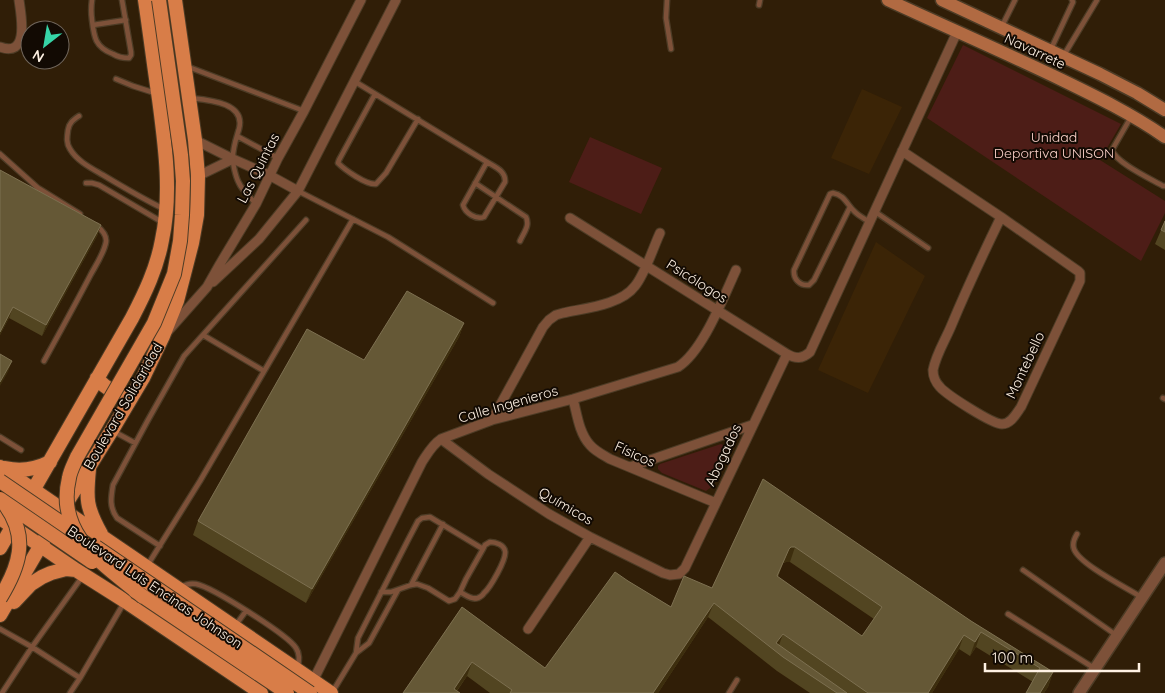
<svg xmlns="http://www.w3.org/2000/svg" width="1165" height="693" font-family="Quicksand,sans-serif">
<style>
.built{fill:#3b2406}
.green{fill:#4d1d17}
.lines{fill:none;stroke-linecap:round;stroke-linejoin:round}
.service-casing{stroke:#4d3c26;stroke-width:7}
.minor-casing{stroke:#4d3c26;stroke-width:11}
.tertiary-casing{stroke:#4d3c26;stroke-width:14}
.secondary-casing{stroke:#4d3c26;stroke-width:15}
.primary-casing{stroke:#4d3c26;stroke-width:16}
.service{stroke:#7d5139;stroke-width:4.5}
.minor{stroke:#7d5139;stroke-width:9}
.tertiary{stroke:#7d5139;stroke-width:11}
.secondary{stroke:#b16a42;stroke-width:12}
.primary{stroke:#d87d48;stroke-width:14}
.primary-bridge-casing{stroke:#4d3c26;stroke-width:16;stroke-linecap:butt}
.primary-bridge{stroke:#d87d48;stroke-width:14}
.wall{fill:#524521;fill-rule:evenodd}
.shaded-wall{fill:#3d2e0e}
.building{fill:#655836;stroke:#7d7051;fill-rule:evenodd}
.labels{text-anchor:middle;stroke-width:4;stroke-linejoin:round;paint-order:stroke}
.street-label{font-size:14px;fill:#fff2e4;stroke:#120a03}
.park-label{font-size:14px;fill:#fdd2ca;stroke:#120a03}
</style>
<rect width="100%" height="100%" fill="#301e07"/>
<path class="built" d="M862 89 902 107 869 174 831 158Z
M876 242 925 276 868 393 818 370Z"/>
<path class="green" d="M963 45 1121 124 1100 160 1165 201V213L1141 261 927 118Z
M590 137 662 168 641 214 569 182Z
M721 444 725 446 727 449 710 488 706 491 662 473 658 469V466L660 464Z"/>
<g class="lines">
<g class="service-casing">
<path id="service" d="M92 0C91 7 91 13 92 20 94 37 95 47 113 54 118 57 123 58 129 58L131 55V52L122 0
M667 0 666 18 671 49
M759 5 760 0
M93 25 126 20
M1002 26 1015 0
M1051 49 1073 2 1072 0
M1064 55 1097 0
M186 66 304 111
M116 79 133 86 155 93
M354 81 487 162C495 167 506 171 505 182L484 217C476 220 465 213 463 205L487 162
M375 94 339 160 338 163C345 170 366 185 376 184L386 173 418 119
M191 98C210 100 246 103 239 129 236 139 232 150 233 160 233 165 236 178 239 183 242 190 250 197 256 204
M79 116C73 120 69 123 68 130 67 137 66 143 70 149 77 161 91 168 103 175 123 187 143 199 164 209
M1131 117 1112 150C1116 163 1151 179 1163 186H1165
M237 136 278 158
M0 154 38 188 80 214
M86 183H92L99 185 162 222
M475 183 526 217C530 226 524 232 520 241
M298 191 388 237 493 303
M850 207 814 280 809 285C800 286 793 279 794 270L830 194 833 193C845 195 847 205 855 212 859 216 865 219 869 222
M874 211 928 248
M203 335 264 371
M44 361C60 332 76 303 91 274 96 265 104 253 106 242 107 235 102 230 97 226
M1163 398 1165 399
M113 431 135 443
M0 437 21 450
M1077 534C1074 539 1072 544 1074 549 1079 564 1127 588 1141 597
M490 542C496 542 504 545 505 551 507 559 490 588 484 593 483 595 480 597 478 598 471 600 466 595 460 592L466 579 483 549 485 545Z
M160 546 117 518C109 507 111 497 113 485L148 420 184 356 306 220
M147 566 200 481 353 219
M1023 570 1116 635
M411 585 443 524
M181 587C186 584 190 583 196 584 212 587 288 635 296 648 300 654 299 660 298 667
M381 592H391L411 585 417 584 428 588 449 601 455 599 460 592
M1008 614 1094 668
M235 626 246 611
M0 629 32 647 80 678 132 589
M356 653 358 638 408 540 418 521 422 518 430 517 483 549
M333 691 356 653 369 643 398 590
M2 693 32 647 82 577
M70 693 80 678
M729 693 737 680"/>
</g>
<g class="minor-casing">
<path id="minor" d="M0 47C30 58 21 15 19 0
M195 140 233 159 269 175 298 191
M902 151 1001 217 1078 271 1080 273V281L1021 407C1016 414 1011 424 1002 424 992 424 947 395 940 387 936 383 933 376 933 370 936 354 946 339 952 324 967 288 984 252 1001 217
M198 176 233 159
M570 218 787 354C796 359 802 359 810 352L957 32
M213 282 259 239 298 191 396 0
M168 331 207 287 220 264 256 204 278 158 304 111 361 0
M573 399C577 414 579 433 590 445 595 451 603 455 610 459L716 503
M492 420 543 327 549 320 556 315 563 313C585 308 621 305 635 286 645 274 653 248 660 233
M441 439 488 474 549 514 590 537 663 573 670 575 679 574 685 568 787 354
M630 467 752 425
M528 629 590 537
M313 681 422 462C428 453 432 445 441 439L492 420 573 399 678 367C703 351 723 298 736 270"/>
</g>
<g class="tertiary-casing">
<path id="tertiary" d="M1079 693 1165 563"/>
</g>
<g class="secondary-casing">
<path id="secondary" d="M888 0C946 27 1004 52 1062 80 1097 97 1132 114 1165 137
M942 0 1100 74 1137 93 1165 110"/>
</g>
<g class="primary-casing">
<path id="primary" d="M97 378C106 390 117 393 131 397
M0 467 331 693
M5 468C22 472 36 469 50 462
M89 469C86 499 86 507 101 534
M0 518 76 570
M0 548 132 318C145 293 157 268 162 240 172 193 165 145 159 99 154 66 150 33 145 0
M14 602 31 584 42 577 51 573 66 569 76 570 125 601 261 693
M0 615 52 526 112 430 143 378 163 336 177 301 183 278 192 243 197 215 198 176 195 140 175 0"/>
</g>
<use href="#service" class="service"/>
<use href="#minor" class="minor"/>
<use href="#tertiary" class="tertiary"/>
<use href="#secondary" class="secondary"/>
<use href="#primary" class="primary"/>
<g class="primary-bridge-casing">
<path id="primary-bridge" d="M0 481 76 533
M0 499 92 562
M96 547 310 693
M135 591 287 693
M143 597C105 565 55 536 69 478 70 471 74 464 77 457L154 323 174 274 180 241 182 215 183 181 181 155 159 0
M0 598C19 567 29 538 6 506"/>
</g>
<use href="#primary-bridge" class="primary-bridge"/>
</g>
<path class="wall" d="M0 170 101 225 97 236 42 336 9 318 0 335Z
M1165 221V250L1155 244Z
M464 323 459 337 306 603 193 535 198 521 364 360Z
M763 479 971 621 1053 672 1048 687 1044 693H1026L1033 682 976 647 970 656 959 649 932 693H810L777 671 708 617 658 693H490L467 676 457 691 403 693 462 607 545 668 628 581 671 607 712 588ZM786 562H790L874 619 862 636 778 577 783 563Z"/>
<path class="shaded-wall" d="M101 225 97 236 42 336 46 325Z
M13 307 9 318 0 335V332Z
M464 323 459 337 306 603 312 589Z
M12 361 8 372 0 386V382Z
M791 547H795L790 562H786L783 563 772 591 789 549Z
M714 603 708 617 658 693H653Z
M981 632 976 647 970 656 975 642Z
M783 634 778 648 776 643Z
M964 635 959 649 932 693H928Z
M472 662 467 676 455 693 454 689Z
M1053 672 1048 687 1044 693H1040Z"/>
<path class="building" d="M0 170 101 225 46 325 13 307 0 332Z
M1165 221V232L1161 230Z
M407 291 464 323 312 589 198 521 307 329 364 360Z
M0 354 12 361 0 382Z
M763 479 971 621 1053 672 1040 693H1026L1040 668 981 632 975 642 964 635 928 693H868L783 634 776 643 847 693H837L783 657 714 603 653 693H510L512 690 472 662 454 689 460 693H403L462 607 545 668 615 572 628 581 671 607 684 576 712 588ZM791 547H795L882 607 862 636 777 576 789 549Z"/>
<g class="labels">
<g class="street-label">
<text transform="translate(1035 51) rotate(25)" y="5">Navarrete</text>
<text transform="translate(258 168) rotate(-63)" y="5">Las Quintas</text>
<text transform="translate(697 281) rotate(32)" y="5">Psicólogos</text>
<text transform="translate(1025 365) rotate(-65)" y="5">Montebello</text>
<text transform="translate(508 404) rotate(-16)" y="5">Calle Ingenieros</text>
<text transform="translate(123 406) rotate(-60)" y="5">Boulevard Solidaridad</text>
<text transform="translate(635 454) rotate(24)" y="5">Físicos</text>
<text transform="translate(723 455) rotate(-65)" y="5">Abogados</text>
<text transform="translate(566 506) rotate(30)" y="5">Químicos</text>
<text transform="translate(155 587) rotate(34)" y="5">Boulevard Luis Encinas Johnson</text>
</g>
<g class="park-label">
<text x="1054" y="142">Unidad<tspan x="1054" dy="16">Deportiva UNISON</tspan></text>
</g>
</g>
<g transform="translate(45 45) rotate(211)"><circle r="24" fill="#120a03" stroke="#71675d"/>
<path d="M0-4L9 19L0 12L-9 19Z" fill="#36d4a7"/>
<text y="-8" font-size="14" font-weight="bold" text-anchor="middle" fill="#fff2e4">N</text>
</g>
<path d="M985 663v8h154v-8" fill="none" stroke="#fff2e4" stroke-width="2.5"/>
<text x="992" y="663" font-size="15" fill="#fff2e4" stroke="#120a03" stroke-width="4" paint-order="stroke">100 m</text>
</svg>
